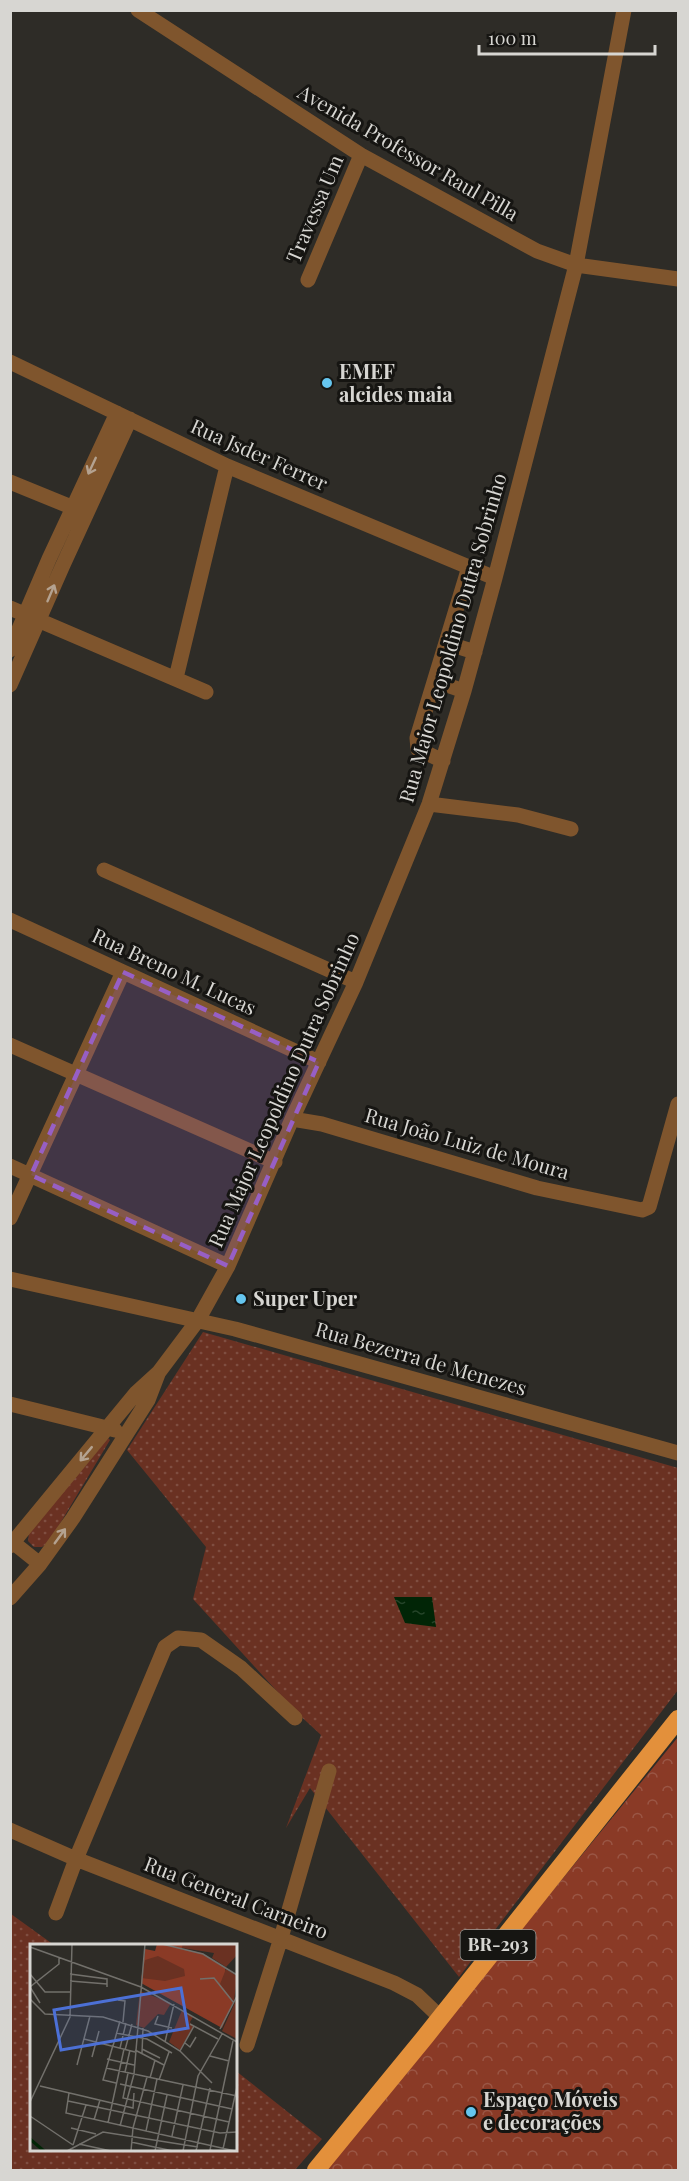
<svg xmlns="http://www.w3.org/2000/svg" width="689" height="2181" font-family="'Playfair Display',serif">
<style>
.grass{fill:url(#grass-dots)}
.forest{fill:url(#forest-crowns)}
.water{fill:url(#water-ripples)}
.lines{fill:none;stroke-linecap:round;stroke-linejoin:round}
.minor{stroke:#7f552d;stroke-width:15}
.highway{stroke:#e3903b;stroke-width:18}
.oneway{stroke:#b4a290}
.marked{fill:#975fc5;fill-opacity:0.2;stroke:#975fc5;stroke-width:4.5;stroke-dasharray:12 8;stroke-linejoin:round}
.poi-dot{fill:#65c5ee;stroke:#161512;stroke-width:2}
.labels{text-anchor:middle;stroke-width:6;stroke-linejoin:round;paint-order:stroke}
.shield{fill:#161512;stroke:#9d9c98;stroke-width:1.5}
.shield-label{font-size:18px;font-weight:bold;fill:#d7d6d2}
.street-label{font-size:20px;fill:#d7d6d2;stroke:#161512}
.poi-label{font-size:20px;font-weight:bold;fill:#d7d6d2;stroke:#161512;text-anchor:start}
.inset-river{fill:none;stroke:#012506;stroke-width:3}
.inset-road{fill:none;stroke:#72706b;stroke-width:1.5}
.view{fill:#4c70d6;fill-opacity:0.15;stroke:#4c70d6;stroke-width:3}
.inset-edge{fill:none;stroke:#d7d6d2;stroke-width:3}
</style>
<defs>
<pattern id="grass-dots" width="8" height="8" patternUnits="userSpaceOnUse" patternTransform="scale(1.5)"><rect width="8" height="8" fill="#6a3122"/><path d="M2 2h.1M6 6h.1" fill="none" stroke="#7f4e41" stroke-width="1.8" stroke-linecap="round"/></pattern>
<pattern id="forest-crowns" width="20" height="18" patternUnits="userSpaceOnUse" patternTransform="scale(1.5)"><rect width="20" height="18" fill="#8a3a26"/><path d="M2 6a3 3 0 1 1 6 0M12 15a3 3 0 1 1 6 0" fill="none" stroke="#9a5645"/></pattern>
<pattern id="water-ripples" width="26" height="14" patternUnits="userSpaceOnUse" patternTransform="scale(1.5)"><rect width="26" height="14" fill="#012506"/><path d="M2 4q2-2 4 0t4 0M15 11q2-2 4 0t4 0" fill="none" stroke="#254429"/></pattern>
</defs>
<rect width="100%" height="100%" fill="#2e2c27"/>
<path class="grass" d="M203 1332 678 1468V1690L459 1977 310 1788 286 1828 321 1735 294 1710 193 1599 206 1547 127 1450Z
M108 1438 110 1440 49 1542 42 1547H34L28 1541 29 1533Z
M11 1914 54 1945 32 1946V2150H236V2071L322 2139 295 2170H11Z"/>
<path class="forest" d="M678 1737V2170H325Z"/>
<path class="water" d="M394 1597H432L436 1627 405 1623Z"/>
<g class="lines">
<path class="minor" d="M138 10 361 155 537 251 576 265 678 279
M308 280 361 155
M10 362 227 466 495 578
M10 482 81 511
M10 608 206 692
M446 643 475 652
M10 650 49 559 117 413
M176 678 227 466
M435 681 464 691
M10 685 63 565 130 419
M443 761 418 749 417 738 469 567
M429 804 518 815 571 829
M104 870 356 982
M10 920 319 1062
M10 1045 275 1162
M292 1119 322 1124 537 1188 642 1210 649 1207 678 1104
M10 1166 228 1266
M10 1218 123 972
M10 1279 235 1329 678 1453
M10 1404 115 1430
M10 1540 40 1564
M10 1546 136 1393 159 1372 198 1320 228 1266 292 1119 356 982 429 804 464 691 495 578 576 265 624 10
M10 1598 40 1564 73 1518 148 1400 158 1374
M10 1830 76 1859 394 1983 417 1995 440 2017
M56 1913 76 1859 165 1647 178 1638 201 1640 241 1668 295 1718
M247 2045 281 1938 329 1771"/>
<path class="highway" d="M316 2170 425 2037 678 1719"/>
</g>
<defs><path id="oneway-shaft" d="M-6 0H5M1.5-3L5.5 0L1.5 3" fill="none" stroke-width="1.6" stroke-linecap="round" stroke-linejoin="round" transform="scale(1.5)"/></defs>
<g class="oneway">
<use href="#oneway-shaft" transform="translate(92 466) rotate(115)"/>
<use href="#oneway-shaft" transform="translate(51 593) rotate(-67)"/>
<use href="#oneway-shaft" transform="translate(86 1454) rotate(130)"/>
<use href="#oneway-shaft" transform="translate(60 1536) rotate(-54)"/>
</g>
<path class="marked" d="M123 972 319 1062 228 1266 31 1175Z"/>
<g class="poi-dot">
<circle cx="327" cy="383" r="6"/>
<circle cx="241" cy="1299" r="6"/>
<circle cx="471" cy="2112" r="6"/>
</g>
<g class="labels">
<rect class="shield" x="460.5" y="1930" width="75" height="30" rx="4.5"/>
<g class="shield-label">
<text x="498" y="1951">BR-293</text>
</g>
<g class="street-label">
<text transform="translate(408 153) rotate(30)" y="7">Avenida Professor Raul Pilla</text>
<text transform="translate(315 209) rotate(-67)" y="7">Travessa Um</text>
<text transform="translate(259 455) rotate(24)" y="7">Rua Jsder Ferrer</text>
<text transform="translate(453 638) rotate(-74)" y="7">Rua Major Leopoldino Dutra Sobrinho</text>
<text transform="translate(174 972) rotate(25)" y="7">Rua Breno M. Lucas</text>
<text transform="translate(284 1090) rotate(-66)" y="7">Rua Major Leopoldino Dutra Sobrinho</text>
<text transform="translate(467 1144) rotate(16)" y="7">Rua João Luiz de Moura</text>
<text transform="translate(421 1359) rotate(16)" y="7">Rua Bezerra de Menezes</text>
<text transform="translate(236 1898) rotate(21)" y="7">Rua General Carneiro</text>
</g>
<g class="poi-label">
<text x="339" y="379">EMEF<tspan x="339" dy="23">alcides maia</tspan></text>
<text x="253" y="1306">Super Uper</text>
<text x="483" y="2107">Espaço Móveis<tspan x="483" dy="23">e decorações</tspan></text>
</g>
</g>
<g transform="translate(30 1944)">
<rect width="207" height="207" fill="#2e2c27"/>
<path d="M153 0H207V11L196 23 182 14 184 9 152 4ZM110 47 141 59 134 71 128 70 114 84 106 81ZM207 54V95L192 87ZM152 66 163 73 160 78 163 83 150 106 139 98Z" fill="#6a3122"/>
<path d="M127 0H153L152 5 172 9 195 24 203 59 192 84 111 39 115 5 125 7Z" fill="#8a3a26"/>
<path d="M128 12 154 25 155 32 135 37 111 34 115 16Z" fill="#6a3122"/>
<path d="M196 25 207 32 204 58 190 40Z" fill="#6a3122"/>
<path class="inset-river" d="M0 195 14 207"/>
<path class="inset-road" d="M132 0 173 10 207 31M0 3 111 43 207 98M0 30 15 48H40M40 30 77 35V43M170 35 184 34 204 59M40 37 77 40M0 55 15 70 73 73 118 87 150 107 182 139M88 56 95 57 93 78M10 59 0 43 29 20V14M128 72 125 80 142 84M160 80 188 95M190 85 207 52M86 89 117 95 142 109M54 95 105 108M135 98 144 60M155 99 160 103 166 93M83 101 73 136 86 139M83 102 90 77M90 104 96 79M112 105 130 114M95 106 102 80M105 106 134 121M150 107 164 82M112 109 113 84M180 112 199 117M62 113 69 87M77 115 104 121M47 121 60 72M76 124 207 152M95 128 100 106M98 129 93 154 199 178M120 134 125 116M129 136 139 108M90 140 202 165M10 142 103 164 104 149M39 149 36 169 205 207M38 157 190 189 207 188M0 158 40 73 42 0M0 172 43 201M64 176 70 156M78 179 94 105M90 182 104 130 115 0M41 184 66 190M116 187 127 135M142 192 153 141M101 198 143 207M49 200 81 207M43 201 56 161M193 205 207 143M37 207 73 188 168 203M101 207 103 184 117 133M125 207 137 151M153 207 168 132 192 90M166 207 180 144M184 207 180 206 203 97"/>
<path class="view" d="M151 44 158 84 31 106 24 66Z"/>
<rect width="207" height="207" class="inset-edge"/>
</g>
<rect width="689" height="2181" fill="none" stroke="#d7d6d2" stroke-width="24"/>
<path d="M479 45v9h176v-9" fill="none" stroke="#d7d6d2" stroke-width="3"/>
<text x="488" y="45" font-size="18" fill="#d7d6d2" stroke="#161512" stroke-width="4.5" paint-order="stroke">100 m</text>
</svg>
